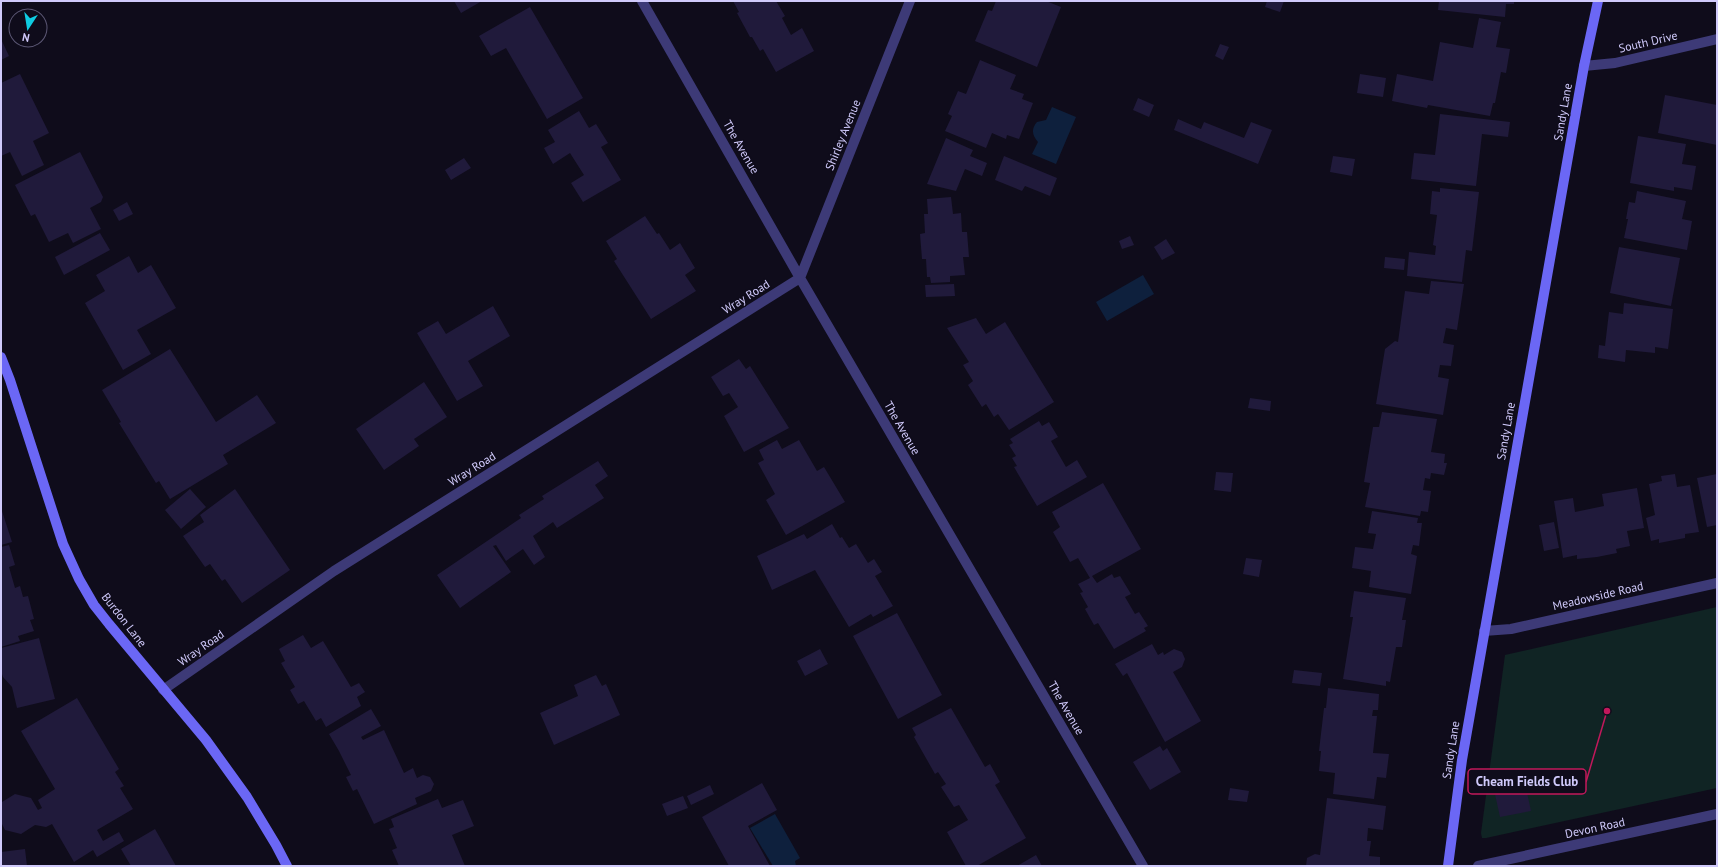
<svg xmlns="http://www.w3.org/2000/svg" width="1718" height="867" font-family="'PT Sans',sans-serif">
<style>
.green{fill:#102424}
.water{fill:#0e203d}
.building{fill:#201a3b}
.lines{fill:none;stroke-linecap:round;stroke-linejoin:round}
.street{stroke:#3d3a77;stroke-width:10}
.secondary{stroke:#6b67f5;stroke-width:10}
.labels{text-anchor:middle;stroke-width:3;stroke-linejoin:round;paint-order:stroke}
.street-label{font-size:12px;fill:#d0cafb;stroke:#0f0c1b}
.leader{fill:none;stroke:#c2185b;stroke-width:1.5}
.callout-dot{fill:#c2185b;stroke:#0f0c1b;stroke-width:1.5}
.callout{fill:#0f0c1b;stroke:#c2185b;stroke-width:1.5}
.callout-label{font-size:13px;text-anchor:middle;font-weight:bold;fill:#d0cafb}
</style>
<rect width="100%" height="100%" fill="#0f0c1b"/>
<path class="green" d="M1717 607V788L1486 838H1482L1481 833 1505 655Z"/>
<path class="water" d="M1052 107 1076 117 1056 164 1032 154 1038 142C1032 135 1031 129 1037 122L1046 120Z
M1143 275 1154 294 1107 321 1096 302Z
M775 814 800 858 795 861 796 866H773L750 828Z"/>
<path class="building" d="M454 1H482L461 13Z
M733 1H776L785 16 782 18 791 35 802 28 814 51 776 72 763 49 760 51 752 37H750L737 13 739 12Z
M996 1H1046L1061 7 1037 67 975 41 988 10 992 11Z
M1267 1H1284L1280 12 1265 7Z
M1439 1H1514V4H1506L1505 17 1438 10Z
M530 7 583 98 547 119 506 48 491 56 479 36Z
M1479 18 1501 22 1496 47 1510 49 1506 73 1501 72 1495 103H1493L1490 116 1428 105 1427 108 1392 101 1397 74 1433 81 1440 42 1473 48Z
M1 39 9 56 1 60Z
M1220 44 1229 47 1223 60 1215 56Z
M980 60 1016 75 1010 89 1024 94 1022 99 1033 103 1019 139 1007 135 1006 139 992 133 986 148 945 131 952 116 948 114 958 91 966 94Z
M20 74 49 133 33 141 44 165 22 176 10 152 1 156V83Z
M1360 74 1386 78 1383 97 1357 93Z
M1665 95 1717 105V145L1658 133Z
M1138 98 1154 105 1149 117 1133 110Z
M579 111 589 128 596 124 608 143 601 147 621 180 583 202 571 183 584 175 570 153 553 164 544 148 555 142 548 130Z
M1440 114 1510 122 1508 137 1482 134 1476 186 1411 179 1414 153 1435 155Z
M1178 119 1201 129 1204 122 1244 138 1251 122 1272 130 1258 164 1174 130Z
M1638 136 1686 144 1682 164 1696 166 1692 190 1674 187V191L1630 183Z
M946 138 973 150 970 156 987 163 982 176 965 169 956 191 927 184Z
M80 152 103 197 101 202 90 208 101 229 73 243 68 233 49 242 35 214 31 216 15 185Z
M1004 156 1057 178 1050 196 1025 186 1022 191 995 180Z
M1333 156 1355 159 1352 176 1330 172Z
M464 158 471 168 451 180 445 170Z
M1440 188 1479 192 1472 251 1466 250 1462 282 1407 276 1409 252 1435 255 1436 246 1433 245 1437 215 1430 214 1432 191 1440 192Z
M1637 191 1686 201 1682 219 1692 221 1687 250 1624 238 1628 219H1626L1629 202 1635 203Z
M951 197 953 214 961 213 962 232H967L969 257H963L965 275 950 276V282L931 283 930 277H927L926 259H922L920 234 925 233 924 214H928L927 199Z
M127 202 133 214 119 221 113 210Z
M645 216 657 234 659 233 670 250 680 243 695 268 685 275 696 291 651 319 614 261 617 259 606 241Z
M100 233 110 250 64 275 55 257Z
M1130 236 1134 245 1122 249 1119 241Z
M1166 239 1175 253 1162 260 1154 247Z
M1619 247 1680 258 1671 306 1610 293Z
M129 256 138 273 151 265 176 308 137 330 151 354 123 370 85 303 105 291 96 275Z
M1385 257 1405 259 1404 270 1384 268Z
M1431 281 1464 284 1457 330 1446 328 1443 343 1454 345 1451 366 1440 365 1438 377 1449 379 1443 415 1376 404 1385 349 1395 341 1398 342 1405 291 1429 294Z
M954 284 955 296 926 297 925 285Z
M1624 303 1673 309 1668 349 1655 347V353L1626 350 1625 362 1598 358 1599 345 1605 346 1609 312 1623 314Z
M493 306 510 336 468 361 483 386 457 401 417 333 438 321 446 334Z
M976 318 986 334 1005 322 1054 402 1009 430 998 414 994 417 986 404 982 407 968 385 973 381 963 365 969 362 947 328Z
M170 349 216 422 257 395 276 423 223 455 228 464 170 499 159 481 156 483 119 423 121 422 102 390Z
M739 359 746 369 750 366 789 428 744 452 724 416 738 407 729 393 723 396 711 377Z
M424 382 447 417 414 439 419 446 384 470 356 429Z
M1250 398 1271 401 1270 411 1248 408Z
M1382 412 1437 419 1431 452 1445 454 1444 463H1447L1444 475 1431 473 1430 479 1425 478 1423 490 1431 491 1428 512 1421 511 1420 516 1365 507 1370 483 1364 482 1373 427H1379Z
M1039 421 1042 426 1049 422 1058 437 1051 441 1066 467 1077 460 1087 477 1037 506 1014 467 1017 466 1012 458 1016 456 1009 445 1013 443 1010 439Z
M777 440 782 449 799 440 817 471 824 467 845 502 786 535 766 500 775 494 758 463 764 460 759 450Z
M598 461 608 476 595 485 604 498 557 528 553 522 533 536 545 557 534 565 523 549 506 561 496 545 493 546 511 572 460 608 437 575 521 518 519 515 544 499 542 496Z
M1216 472 1233 473 1231 492 1214 490Z
M1675 474 1677 487 1690 485 1699 532 1685 534V538L1659 543V539L1651 541 1646 518 1655 515 1649 484 1662 481 1661 476Z
M1717 474V525L1707 527 1697 478Z
M1103 483 1141 549 1092 576 1097 583 1112 574 1114 578 1120 576 1131 594 1125 597 1135 614 1139 612 1148 626 1144 628 1146 631 1114 649 1098 623 1094 625 1085 609 1088 607 1080 593 1083 592 1078 584 1090 578 1078 558 1070 562 1053 532 1060 527 1052 512Z
M1637 488 1644 528 1627 531 1630 546 1616 549 1617 553 1597 557 1577 559V555L1563 558 1554 501 1573 498 1575 512 1604 506 1602 494Z
M190 489 206 507 181 529 165 510Z
M235 489 290 570 242 603 225 579 222 581 210 564 205 567 183 536 204 522 200 515Z
M1 508 12 542 1 545Z
M1372 511 1418 518 1417 523H1422L1419 546 1413 545 1411 554 1417 556 1411 594 1369 587 1371 571 1352 568 1355 547 1373 549 1376 534 1368 533Z
M1554 522 1559 548 1544 551 1539 525Z
M832 524 840 538 842 537 849 548 856 544 868 563 874 559 882 572 875 576 893 606 873 617 871 614 849 627 815 570 772 590 757 556 804 534 807 539Z
M9 545 15 565 9 567 15 588 20 586 23 597 28 596 34 619 30 620 34 631 18 636 20 641 1 647V547Z
M1246 558 1262 560 1259 577 1243 574Z
M1354 591 1406 598 1402 620H1406L1402 647H1396L1390 682 1386 681V686L1343 679 1353 617H1350Z
M897 613 942 695 898 719 853 636Z
M303 635 311 648 323 641 351 687 359 683 365 692 357 697 361 706 326 727 321 718 316 721 304 701 298 704 290 690 295 687 281 663 285 661 279 649Z
M39 638 55 699 17 708 12 687 3 677 1 671V648Z
M1152 644 1158 655 1163 652 1164 655 1174 649 1182 652 1185 659 1182 667 1173 672 1201 721 1165 742 1127 673 1123 676 1115 664Z
M820 649 828 664 805 676 797 661Z
M1294 670 1322 673 1320 686 1292 683Z
M596 675 602 686 606 684 620 715 554 745 540 713 578 696 574 685Z
M1328 688 1379 694 1378 710H1373L1372 716H1377L1373 753 1389 754 1386 778 1377 777 1374 799 1333 794 1335 773 1319 771 1321 751H1319L1324 708H1326Z
M77 698 119 769 115 772 124 786 120 788 133 809 97 830 103 841 119 832 124 841 97 857 93 850 74 862 52 824 46 827 35 825 21 834 5 830 1 822V806L2 802 15 794 31 798 38 810 42 808 38 800 55 789 21 731Z
M951 708 985 767 990 764 1000 782 995 785 1026 838 977 866H966L947 832 968 820 959 805 954 807 941 787 946 784 938 772 935 774 914 737 916 735 912 728Z
M371 709 381 726 361 737 363 740 384 730 404 773 413 768 417 778 423 775 430 777 434 784 431 791 415 798 417 804 374 824 357 789 353 791 346 777 351 775 339 751 329 734Z
M1160 746 1163 751 1167 748 1181 772 1150 790 1133 762Z
M1522 769 1531 811 1500 817 1491 776Z
M762 783 777 810 748 826 770 866H729L702 817Z
M710 785 714 794 691 805 687 796Z
M1230 788 1249 791 1247 802 1228 800Z
M683 796 688 808 667 816 662 804Z
M1327 798 1386 806 1383 830 1368 828 1367 841H1371L1369 856 1380 857V866H1306L1307 858 1315 854 1320 855Z
M438 799 442 808 463 800 474 826 452 835 465 866H399L392 850 397 848 389 829 394 827 391 819Z
M155 829 176 866H131L121 849Z
M25 849 27 866H1V852Z
M1036 855 1042 866H1017Z"/>
<g class="lines">
<path class="street" d="M642 1 800 278 1143 866
M1584 66 1615 63 1717 39
M1484 631 1511 629 1717 583
M163 690 334 571 800 278 910 1
M1478 866 1717 814"/>
<path class="secondary" d="M1 357 10 380 63 544 79 579 94 605 109 624 206 740 247 797 276 845 287 866
M1448 866 1462 760 1584 66 1598 1"/>
</g>
<g class="labels">
<g class="street-label">
<text transform="translate(1648 42) rotate(-13)" y="4">South Drive</text>
<text transform="translate(1563 112) rotate(-80)" y="4">Sandy Lane</text>
<text transform="translate(843 135) rotate(-68)" y="4">Shirley Avenue</text>
<text transform="translate(741 147) rotate(60)" y="4">The Avenue</text>
<text transform="translate(746 297) rotate(-32)" y="4">Wray Road</text>
<text transform="translate(902 428) rotate(60)" y="4">The Avenue</text>
<text transform="translate(1506 431) rotate(-80)" y="4">Sandy Lane</text>
<text transform="translate(472 469) rotate(-32)" y="4">Wray Road</text>
<text transform="translate(1598 596) rotate(-13)" y="4">Meadowside Road</text>
<text transform="translate(124 620) rotate(52)" y="4">Burdon Lane</text>
<text transform="translate(201 648) rotate(-35)" y="4">Wray Road</text>
<text transform="translate(1066 708) rotate(60)" y="4">The Avenue</text>
<text transform="translate(1451 750) rotate(-81)" y="4">Sandy Lane</text>
<text transform="translate(1595 828) rotate(-12)" y="4">Devon Road</text>
</g>
</g>
<path class="leader" d="M1607 711L1586 782"/>
<circle class="callout-dot" cx="1607" cy="711" r="4"/>
<rect class="callout" x="1468" y="769" width="118" height="25" rx="4"/>
<g class="callout-label">
<text x="1527" y="786">Cheam Fields Club</text>
</g>
<rect width="1718" height="867" fill="none" stroke="#d0cafb" stroke-width="4"/>
<g transform="translate(28 28) rotate(192)"><circle r="19" fill="#0f0c1b" stroke="#5c5875"/>
<path d="M0-3L7 15L0 10L-7 15Z" fill="#0fcce2"/>
<text y="-6" font-size="11" font-weight="bold" text-anchor="middle" fill="#d0cafb">N</text>
</g>
</svg>
